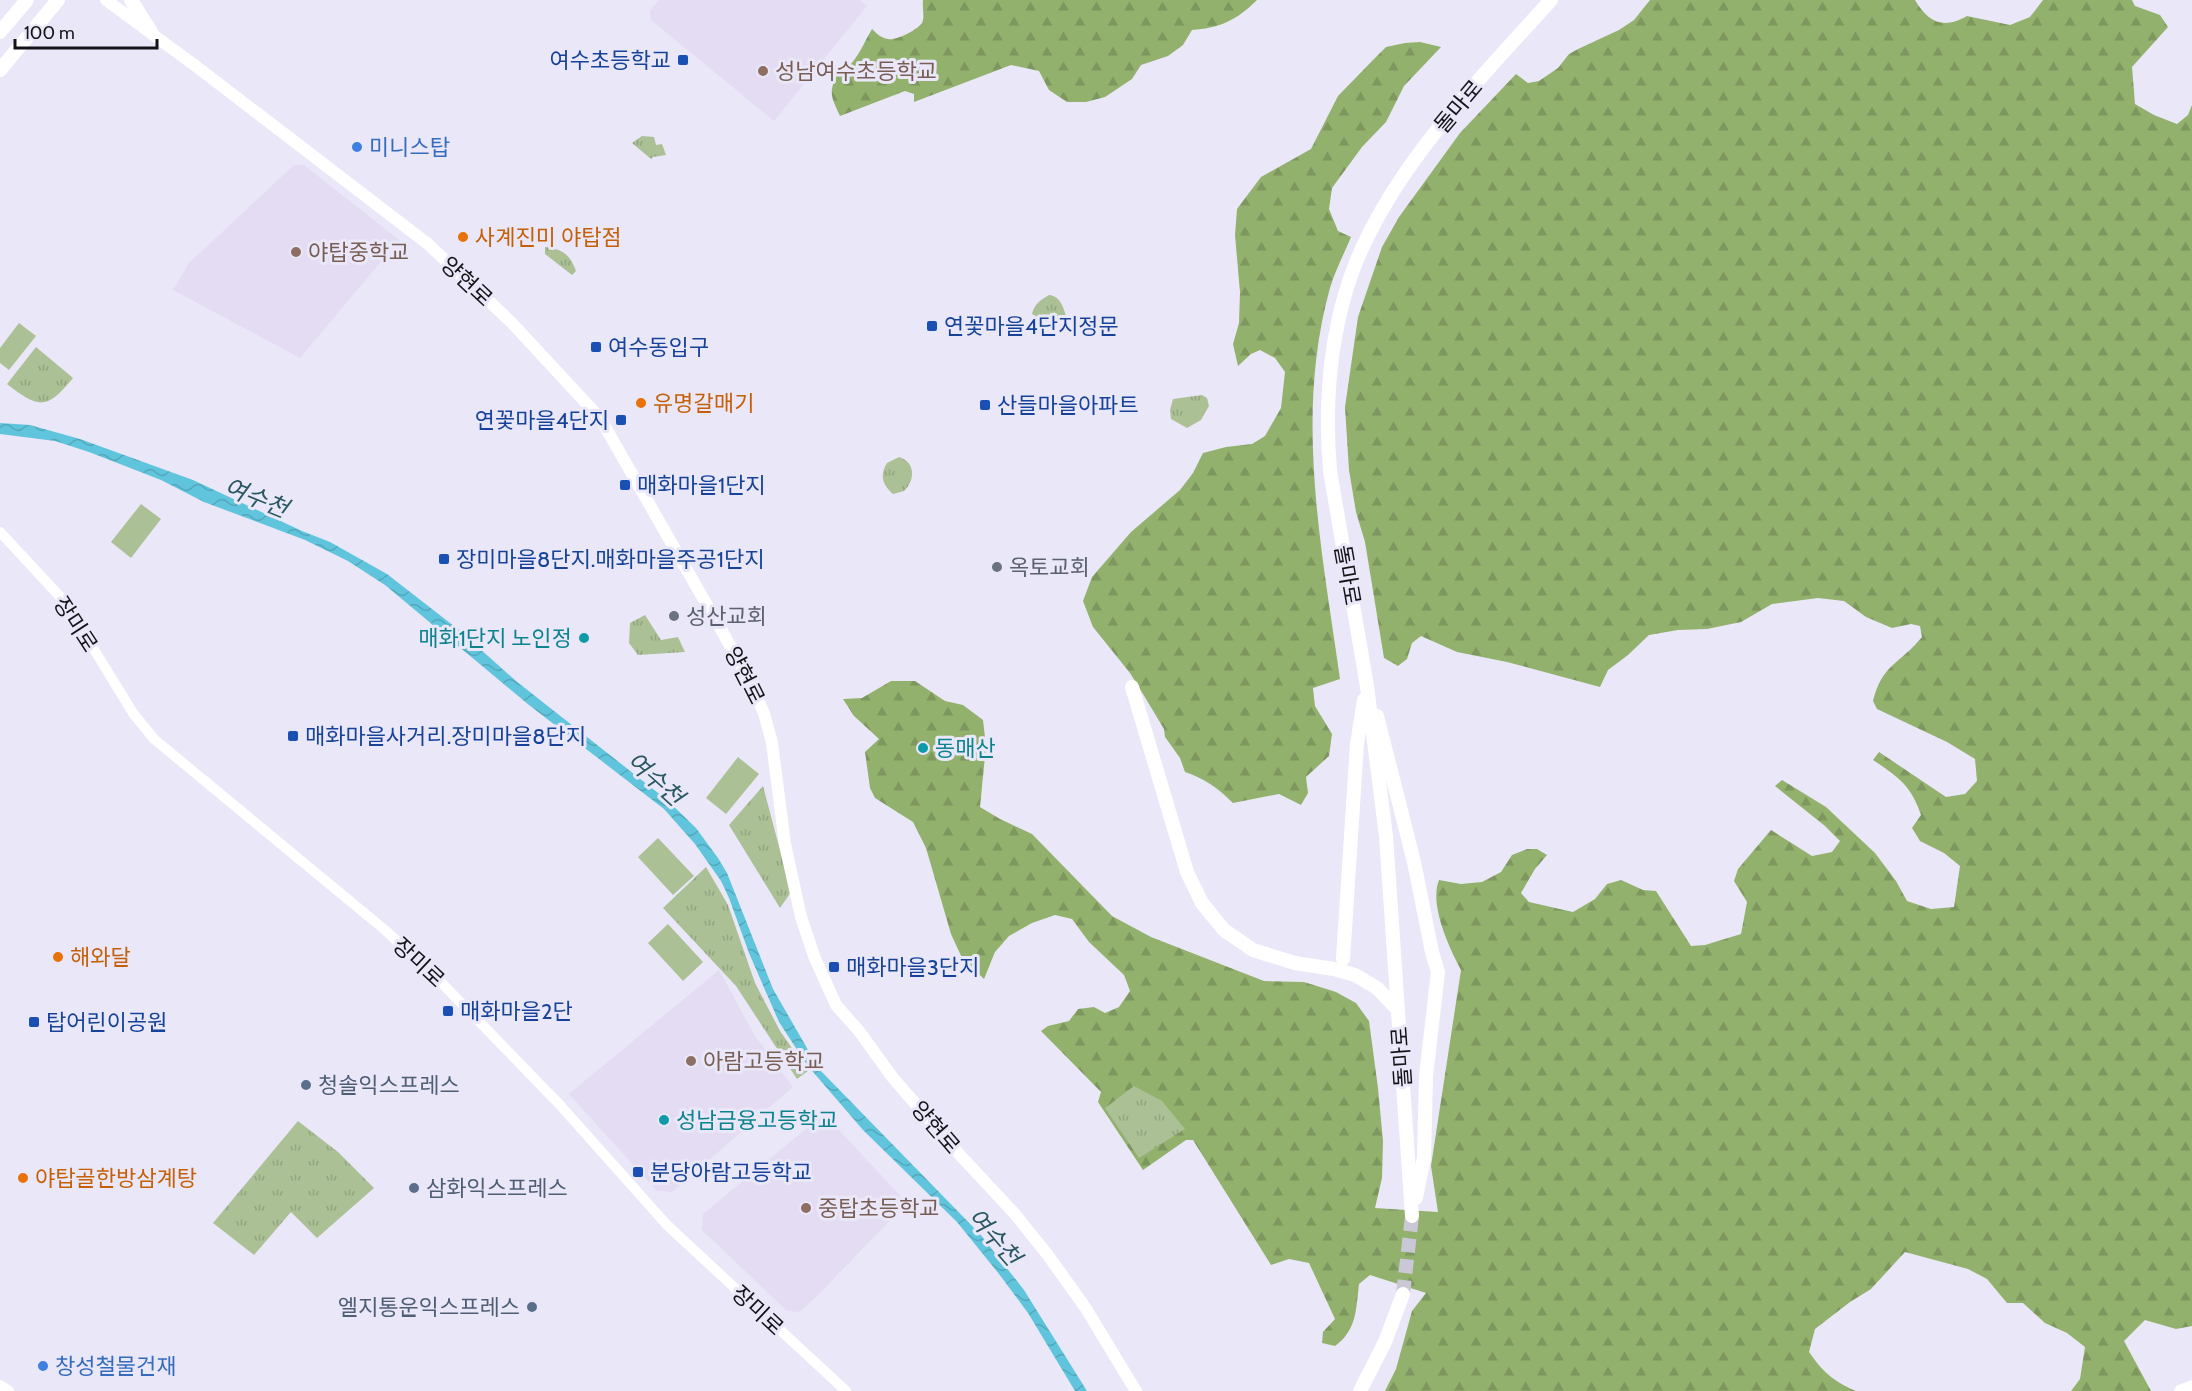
<svg xmlns="http://www.w3.org/2000/svg" width="2192" height="1391" font-family="Cabin,'Noto Sans KR',sans-serif">
<style>
.education{fill:#e3dcf2}
.forest{fill:url(#forest-firs)}
.park{fill:url(#park-tufts)}
.garden{fill:#abc095}
.water{fill:url(#water-waves)}
.lines{fill:none;stroke-linecap:round;stroke-linejoin:round}
.primary-tunnel{stroke:#cac8d6;stroke-width:14;stroke-dasharray:14 7;stroke-linecap:butt}
.tertiary{stroke:#fff;stroke-width:10}
.secondary{stroke:#fff;stroke-width:12}
.primary{stroke:#fff;stroke-width:14}
.transit-dot{fill:#1a4fb4;stroke:#eae8f8;stroke-width:2}
.education-dot{fill:#8d6e63;stroke:#eae8f8;stroke-width:2}
.shop-dot{fill:#3f7fe0;stroke:#eae8f8;stroke-width:2}
.food-dot{fill:#e8710a;stroke:#eae8f8;stroke-width:2}
.worship-dot{fill:#6b7280;stroke:#eae8f8;stroke-width:2}
.culture-dot{fill:#0f9aa8;stroke:#eae8f8;stroke-width:2}
.service-dot{fill:#5c6f8a;stroke:#eae8f8;stroke-width:2}
.labels{text-anchor:middle;stroke-width:6;stroke-linejoin:round;paint-order:stroke}
.transit-label{font-size:22px;fill:#164399;stroke:#eae8f8;text-anchor:start}
.education-label{font-size:22px;fill:#785e54;stroke:#eae8f8;text-anchor:start}
.street-label{font-size:22px;fill:#141318;stroke:#eae8f8}
.shop-label{font-size:22px;fill:#366cbe;stroke:#eae8f8;text-anchor:start}
.food-label{font-size:22px;fill:#c56008;stroke:#eae8f8;text-anchor:start}
.worship-label{font-size:22px;fill:#5b616d;stroke:#eae8f8;text-anchor:start}
.culture-label{font-size:22px;fill:#0d838f;stroke:#eae8f8;text-anchor:start}
.service-label{font-size:22px;fill:#4e5e75;stroke:#eae8f8;text-anchor:start}
.water-label{font-size:24px;font-style:italic;fill:#2a5761;stroke:#eae8f8}
</style>
<defs>
<pattern id="forest-firs" width="22" height="20" patternUnits="userSpaceOnUse" patternTransform="scale(1.5)"><rect width="22" height="20" fill="#92b16d"/><path d="M5 1l3.5 6h-7zM16 11l3.5 6h-7z" fill="#7d975e"/></pattern>
<pattern id="park-tufts" width="24" height="20" patternUnits="userSpaceOnUse" patternTransform="scale(1.5)"><rect width="24" height="20" fill="#abc095"/><path d="M3 7l-1-3M5 7V3M7 7l1-3M15 17l-1-3M17 17v-4M19 17l1-3" fill="none" stroke="#92a480"/></pattern>
<pattern id="water-waves" width="16" height="10" patternUnits="userSpaceOnUse" patternTransform="scale(1.5)"><rect width="16" height="10" fill="#60c5dc"/><path d="M0 5q4-4 8 0t8 0" fill="none" stroke="#52a8bc"/></pattern>
</defs>
<rect width="100%" height="100%" fill="#eae8f8"/>
<path class="education" d="M659 0H860L867 6 774 121 651 20 650 11Z
M294 165H304L399 240 300 358 173 290 189 263Z
M719 970 755 1036 793 1087 672 1192 657 1191 569 1094Z
M824 1114 907 1203 815 1298 799 1312 787 1311 702 1230 703 1214Z"/>
<path class="forest" d="M923 0H1257C1237 20 1220 28 1192 30L1183 45 1168 56 1141 65 1132 79 1105 97 1086 102H1067L1049 90 1039 71 1011 65 914 102V94L905 91 840 116C831 96 828 93 838 73 855 67 863 44 872 29 876 33 881 38 888 39 896 41 917 30 922 23 925 18 922 7 923 0Z
M1650 0H1915C1928 22 1943 30 1967 16L2010 25 2030 17 2043 0H2132L2135 6 2160 15 2168 27 2132 67 2135 104 2154 115 2177 124 2188 115 2192 105V1326L2176 1329 2145 1320 2124 1341 2151 1391H2071L2080 1379 2085 1347 2067 1333 2045 1323 2023 1303H2007L1987 1279 1968 1269 1905 1252 1871 1289 1850 1302 1815 1329 1809 1352C1823 1372 1833 1381 1856 1391H1385L1396 1369 1412 1311 1426 1293 1370 1275 1359 1284C1356 1309 1357 1330 1335 1346L1322 1343 1323 1332 1335 1319 1309 1263 1289 1259 1271 1265 1193 1140H1186L1143 1170 1098 1102 1101 1092 1041 1031 1048 1026 1069 1021 1078 1009 1094 1007 1105 1013 1119 1007 1130 991 1124 975 1089 942 1072 919 1055 915 1032 923 1009 936 995 952 984 979 962 958 951 934 926 848 913 822 875 798 870 788 865 752 879 739 854 716 843 699 862 698 891 681H915L945 701 963 705 983 720 986 746 980 807 1000 819 1032 834 1112 916 1151 937 1264 981 1304 982 1336 992 1356 1003 1369 1021 1378 1088 1383 1141 1382 1178 1375 1208 1438 1212 1431 1166 1461 970C1449 947 1429 905 1439 880L1461 884 1482 882 1501 872 1512 855 1527 849H1537L1547 855 1535 869 1521 893 1529 902 1573 912 1595 899 1607 884 1621 880 1643 890 1656 891 1691 946 1705 945 1741 934 1747 902 1734 881 1738 869 1771 830 1812 856 1832 852 1840 841 1825 826 1775 786 1782 780 1826 807 1875 853 1896 881 1907 901 1931 909 1954 907 1960 866 1944 853 1920 841 1912 828 1921 815C1911 785 1898 777 1873 760L1879 752 1946 797 1965 794 1977 781 1975 759 1947 742 1877 709 1873 701C1882 664 1901 663 1922 637L1920 626 1911 624 1892 628 1866 617 1844 601 1818 598 1772 604 1741 622 1707 629 1678 630 1649 635 1628 655 1608 670 1600 687 1507 662 1457 652 1421 636 1412 643 1407 659 1398 666 1384 658 1365 542 1356 512 1349 470 1345 407 1358 317 1382 247 1399 217 1460 133 1516 74 1528 83 1539 81 1558 68 1569 54 1578 49 1619 30 1634 20Z
M1420 42 1441 47 1404 86 1386 122 1362 147 1332 188 1329 209 1338 231 1351 237C1344 254 1335 271 1330 288 1294 417 1322 550 1340 679L1313 688 1315 706 1332 734 1329 756 1306 777 1308 793 1301 805 1279 794 1233 803C1219 789 1204 778 1185 772L1180 758 1165 737 1164 729 1143 694 1130 673 1093 627 1083 601 1092 577 1131 532 1180 490 1193 473 1203 453 1226 447 1252 444 1265 436 1281 408 1285 372 1275 358 1260 350 1251 354 1238 366 1233 344 1239 323 1240 292 1235 235 1237 209 1261 177 1311 149 1338 96 1373 60 1386 47 1405 43Z"/>
<path class="park" d="M642 136 654 137 656 145 662 144 666 155 653 157 651 159 632 143Z
M545 247C562 249 570 254 576 271L572 275 545 254Z
M1049 295C1061 296 1064 309 1067 319L1043 320 1032 314C1034 305 1040 300 1049 295Z
M36 347 73 378C47 410 39 409 7 384Z
M1202 395 1207 398 1209 406 1201 420 1187 428 1171 419 1170 410 1173 399Z
M899 457C916 462 915 481 904 491L893 494C883 485 879 476 887 463Z
M645 615 661 640 678 637 685 652 638 655 629 643 630 623Z
M763 786 791 892 780 908 729 825Z
M706 867 728 905 755 983 780 1031 808 1071 797 1079 736 986 663 908Z
M1134 1086 1162 1101 1185 1129 1139 1158 1105 1108Z
M298 1121 338 1152 374 1188 317 1238 291 1212 254 1255 213 1223Z"/>
<path class="garden" d="M19 323 36 336 9 370 0 363V348Z
M141 504 161 519 131 558 111 542Z
M738 757 759 774 726 814 706 798Z
M658 838 694 876 673 895 638 857Z
M668 924 703 962 683 981 648 943Z"/>
<path class="water" d="M0 423 30 425 80 439 193 480 302 531 330 542 387 574 459 630 516 681 667 800 696 828 718 858 727 873 773 989 819 1069 980 1234 1024 1290 1087 1391H1075L1028 1313 999 1274 957 1222 863 1130 807 1065 779 1022 749 953 729 898 721 881 695 844 664 809 529 705 385 585 348 561 305 540 204 502 161 480 89 452 55 441 0 434Z"/>
<g class="lines">
<path class="primary-tunnel" d="M1403 1294 1412 1216"/>
<path class="tertiary" d="M0 532 65 602 133 713 154 739 385 930 432 973 560 1105 667 1225 846 1391
M0 1385 9 1391"/>
<path class="secondary" d="M106 0 197 67 428 244 511 322 600 418 739 661 764 713 772 743 785 844 801 917 814 956 836 1005 859 1031 893 1078 959 1154 1014 1213 1047 1254 1085 1307 1136 1391
M2180 1391 2192 1386"/>
<path class="primary" d="M131 0 151 32
M0 32 27 0
M0 70 58 0
M1132 687 1187 872 1202 903 1224 930 1253 950 1295 963 1334 969 1355 975 1377 988 1398 1010
M1377 716 1414 862 1432 952 1438 972 1426 1076 1424 1157 1416 1198
M1343 959 1357 744 1364 700
M1412 1216 1386 836 1367 686 1330 471C1325 411 1329 348 1346 291 1378 182 1477 82 1551 0
M1360 1391 1385 1342 1403 1294"/>
</g>
<g class="transit-dot">
<rect x="677" y="54" width="12" height="12" rx="3"/>
<rect x="926" y="320" width="12" height="12" rx="3"/>
<rect x="590" y="341" width="12" height="12" rx="3"/>
<rect x="979" y="399" width="12" height="12" rx="3"/>
<rect x="615" y="414" width="12" height="12" rx="3"/>
<rect x="619" y="479" width="12" height="12" rx="3"/>
<rect x="438" y="553" width="12" height="12" rx="3"/>
<rect x="287" y="730" width="12" height="12" rx="3"/>
<rect x="828" y="961" width="12" height="12" rx="3"/>
<rect x="442" y="1005" width="12" height="12" rx="3"/>
<rect x="28" y="1016" width="12" height="12" rx="3"/>
<rect x="632" y="1166" width="12" height="12" rx="3"/>
</g>
<g class="education-dot">
<circle cx="763" cy="71" r="6"/>
<circle cx="296" cy="252" r="6"/>
<circle cx="691" cy="1061" r="6"/>
<circle cx="806" cy="1208" r="6"/>
</g>
<g class="shop-dot">
<circle cx="357" cy="147" r="6"/>
<circle cx="43" cy="1366" r="6"/>
</g>
<g class="food-dot">
<circle cx="463" cy="237" r="6"/>
<circle cx="641" cy="403" r="6"/>
<circle cx="58" cy="957" r="6"/>
<circle cx="23" cy="1178" r="6"/>
</g>
<g class="worship-dot">
<circle cx="997" cy="567" r="6"/>
<circle cx="674" cy="616" r="6"/>
</g>
<g class="culture-dot">
<circle cx="584" cy="638" r="6"/>
<circle cx="923" cy="748" r="6"/>
<circle cx="664" cy="1120" r="6"/>
</g>
<g class="service-dot">
<circle cx="306" cy="1085" r="6"/>
<circle cx="414" cy="1188" r="6"/>
<circle cx="532" cy="1307" r="6"/>
</g>
<g class="labels">
<g class="transit-label">
<text x="671" y="68" text-anchor="end">여수초등학교</text>
<text x="944" y="334">연꽃마을4단지정문</text>
<text x="608" y="355">여수동입구</text>
<text x="997" y="413">산들마을아파트</text>
<text x="609" y="428" text-anchor="end">연꽃마을4단지</text>
<text x="637" y="493">매화마을1단지</text>
<text x="456" y="567">장미마을8단지.매화마을주공1단지</text>
<text x="305" y="744">매화마을사거리.장미마을8단지</text>
<text x="846" y="975">매화마을3단지</text>
<text x="460" y="1019">매화마을2단</text>
<text x="46" y="1030">탑어린이공원</text>
<text x="650" y="1180">분당아람고등학교</text>
</g>
<g class="education-label">
<text x="775" y="79">성남여수초등학교</text>
<text x="308" y="260">야탑중학교</text>
<text x="703" y="1069">아람고등학교</text>
<text x="818" y="1216">중탑초등학교</text>
</g>
<g class="street-label">
<text transform="translate(1458 106) rotate(-50)" y="8">돌마로</text>
<text transform="translate(467 281) rotate(43)" y="8">양현로</text>
<text transform="translate(1348 575) rotate(80)" y="8">돌마로</text>
<text transform="translate(76 624) rotate(57)" y="8">장미로</text>
<text transform="translate(745 675) rotate(63)" y="8">양현로</text>
<text transform="translate(419 962) rotate(43)" y="8">장미로</text>
<text transform="translate(1401 1057) rotate(-94)" y="8">돌마로</text>
<text transform="translate(936 1127) rotate(49)" y="8">양현로</text>
<text transform="translate(758 1310) rotate(43)" y="8">장미로</text>
</g>
<g class="shop-label">
<text x="369" y="155">미니스탑</text>
<text x="55" y="1374">창성철물건재</text>
</g>
<g class="food-label">
<text x="475" y="245">사계진미 야탑점</text>
<text x="653" y="411">유명갈매기</text>
<text x="70" y="965">해와달</text>
<text x="35" y="1186">야탑골한방삼계탕</text>
</g>
<g class="worship-label">
<text x="1009" y="575">옥토교회</text>
<text x="686" y="624">성산교회</text>
</g>
<g class="culture-label">
<text x="572" y="646" text-anchor="end">매화1단지 노인정</text>
<text x="935" y="756">동매산</text>
<text x="676" y="1128">성남금융고등학교</text>
</g>
<g class="service-label">
<text x="318" y="1093">청솔익스프레스</text>
<text x="426" y="1196">삼화익스프레스</text>
<text x="520" y="1315" text-anchor="end">엘지통운익스프레스</text>
</g>
<g class="water-label">
<text transform="translate(256 498) rotate(22)" y="8">여수천</text>
<text transform="translate(655 779) rotate(42)" y="8">여수천</text>
<text transform="translate(994 1237) rotate(49)" y="8">여수천</text>
</g>
</g>
<path d="M15 39v9h142v-9" fill="none" stroke="#141318" stroke-width="3"/>
<text x="24" y="39" font-size="18" fill="#141318" stroke="#eae8f8" stroke-width="4.5" paint-order="stroke">100 m</text>
</svg>
